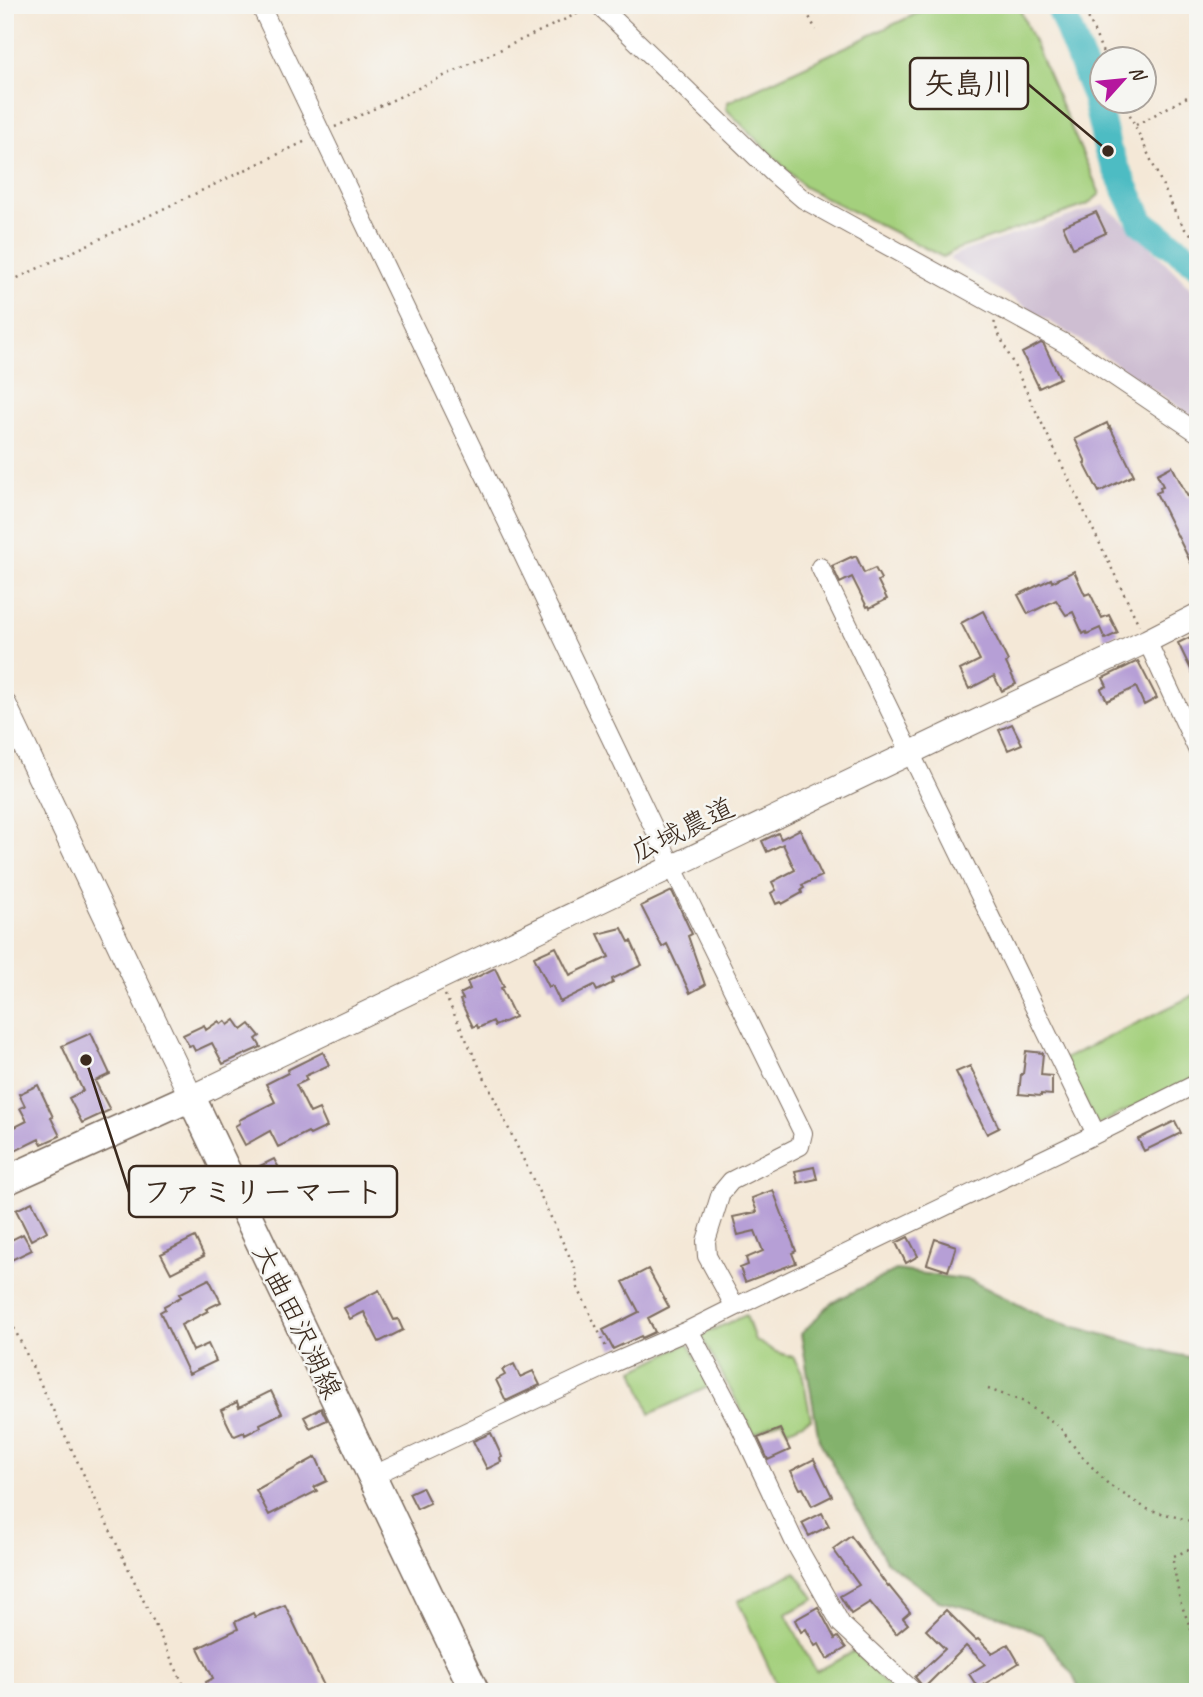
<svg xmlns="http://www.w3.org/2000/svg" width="1203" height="1697" font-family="Caveat,'Klee One',sans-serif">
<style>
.industrial{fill:#cebed2}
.green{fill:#a4d07d;stroke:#707d4e;stroke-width:2}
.forest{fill:#83b26c;stroke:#5f6e45;stroke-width:2}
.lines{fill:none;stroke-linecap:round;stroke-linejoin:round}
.river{stroke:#4ebcc3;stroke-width:28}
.building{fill:#b69fd6}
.minor-casing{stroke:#7c6c5f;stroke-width:20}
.tertiary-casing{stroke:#7c6c5f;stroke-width:25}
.primary-casing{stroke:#7c6c5f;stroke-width:31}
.path{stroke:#7c6c5f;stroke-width:2.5;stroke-dasharray:2 5;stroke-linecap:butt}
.minor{stroke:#fff;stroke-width:18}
.tertiary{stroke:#fff;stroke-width:23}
.primary{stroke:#fff;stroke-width:28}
.labels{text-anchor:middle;stroke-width:5;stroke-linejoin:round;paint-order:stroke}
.street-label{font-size:28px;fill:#3b2a1e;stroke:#f6f6f2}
.leader{fill:none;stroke:#3b2a1e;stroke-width:2.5}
.callout-dot{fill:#3b2a1e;stroke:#f6f6f2;stroke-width:2.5}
.callout{fill:#f6f6f2;stroke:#3b2a1e;stroke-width:2.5}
.callout-label{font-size:30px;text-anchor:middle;font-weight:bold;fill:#3b2a1e}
</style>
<rect width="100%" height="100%" fill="#f6f6f2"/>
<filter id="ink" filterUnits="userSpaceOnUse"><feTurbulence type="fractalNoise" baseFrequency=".0143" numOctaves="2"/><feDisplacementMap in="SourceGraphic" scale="14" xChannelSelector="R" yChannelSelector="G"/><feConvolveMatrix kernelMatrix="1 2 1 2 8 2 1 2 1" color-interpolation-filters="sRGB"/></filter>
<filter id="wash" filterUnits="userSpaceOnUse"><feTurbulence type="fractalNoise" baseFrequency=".00686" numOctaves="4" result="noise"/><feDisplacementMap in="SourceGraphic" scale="28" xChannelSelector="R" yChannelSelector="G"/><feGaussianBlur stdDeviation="1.57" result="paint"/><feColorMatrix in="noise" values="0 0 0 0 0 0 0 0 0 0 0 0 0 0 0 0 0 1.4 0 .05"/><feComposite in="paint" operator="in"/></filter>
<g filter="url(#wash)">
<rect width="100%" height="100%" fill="#f4e8d7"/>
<path class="industrial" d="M1104 205 1137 233 1198 296V420L1093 348 949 259 958 253Z"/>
<path class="green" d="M935 5H1018L1100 194 1087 205 955 250 943 257 804 187 726 109 728 102Z
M1198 993V1076L1097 1125 1064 1059Z
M746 1315 755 1340 776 1352 793 1357 802 1372 811 1419 788 1430 782 1420 754 1434 701 1335Z
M688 1343 710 1386 650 1414 634 1370Z
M795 1572 815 1599 786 1614 816 1672 855 1651 893 1692H780L738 1601Z"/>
<path class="forest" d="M896 1270 970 1280 1047 1319 1170 1353 1198 1359V1692H1081L1073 1675 1042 1635 1001 1616 939 1601 886 1561 819 1440 801 1334 831 1303Z"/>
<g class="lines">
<path class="river" d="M1059 5 1095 96 1108 151 1142 223 1198 264"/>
</g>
<g id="blocks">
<path class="building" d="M1096 212 1106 233 1073 248 1063 226Z
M1041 343 1044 345 1060 378 1039 388 1022 353Z
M1107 423 1109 428 1110 427 1134 475 1099 492 1084 463 1086 462 1075 439Z
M1172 466 1188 497 1191 495 1198 508V577L1156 493 1161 491 1160 487 1163 486 1157 474Z
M856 556 864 573 875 568 881 579 878 581 887 599 870 608 869 606 867 607 852 577 840 583 832 566 851 557 852 558Z
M1074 571 1085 595 1090 593 1102 618 1109 615 1118 633 1105 639 1100 628 1087 634 1086 632 1083 634 1073 612 1066 615 1056 600 1028 614 1018 595 1051 579 1052 582Z
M983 611 1008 661 1006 663 1016 684 1002 691 994 676 969 689 960 670 980 660 961 623Z
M1190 637 1193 643 1198 641V684L1178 643Z
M1138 661 1157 698 1144 705 1136 687 1107 701 1101 689 1107 686 1103 678Z
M1012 724 1022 744 1008 750 999 730Z
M800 829 822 876 802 885 804 888 801 890 802 893 782 904 781 902 776 904 771 893 776 890 772 882 795 870 783 844 767 852 762 841 778 833 781 839Z
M672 891 692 934 688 936 705 985 690 993 667 944 662 947 641 906Z
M622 928 629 942 631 941 642 965 612 979 613 983 597 991 594 985 560 1002 552 985 549 987 534 957 556 947 570 975 609 957 598 934Z
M495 968 504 987 501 988 515 1017 495 1026 493 1021 478 1028 477 1025 473 1027 460 1000 463 999 460 994 470 989 467 982Z
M235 1020 242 1030 250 1024 260 1036 256 1039 261 1047 223 1064 212 1043 195 1051 192 1045 189 1046 183 1035 204 1025 206 1030 219 1021 221 1024 225 1021 228 1025Z
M91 1033 110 1074 95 1081 110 1110 82 1123 69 1098 83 1091 62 1046Z
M1026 1051 1043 1053 1041 1075 1052 1076V1095L1041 1094V1096L1019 1094 1021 1074H1023Z
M323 1052 329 1065 305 1076 307 1080 296 1085 310 1113 319 1109 327 1127 310 1135 308 1132 278 1147 270 1131 245 1145 235 1126 240 1123 239 1120 275 1102 266 1084 288 1073 287 1070Z
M970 1066 993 1112 992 1113 999 1128 987 1134 956 1072Z
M38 1085 53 1117 51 1118 60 1136 42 1144 39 1139 5 1156V1132L27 1121 20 1108 25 1106 19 1094Z
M1175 1121 1181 1133 1144 1151 1138 1139Z
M274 1159 284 1177 263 1187 254 1169Z
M814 1167 817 1179 798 1183 795 1171Z
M773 1190 796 1251 792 1253 796 1263 745 1282 740 1268 748 1265 746 1258 763 1251 755 1231 738 1235 733 1217 757 1212 752 1198Z
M32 1202 47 1231 31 1240 16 1210Z
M23 1234 32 1250 5 1263V1243Z
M195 1237 204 1256 171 1273 161 1254Z
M908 1237 918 1256 906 1263 896 1243Z
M935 1239 956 1246 948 1271 927 1264Z
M648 1269 669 1307 648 1318 655 1332 642 1338 641 1336 613 1349 603 1330 639 1312 623 1282Z
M209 1279 221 1302 206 1309 208 1311 181 1325 193 1351 208 1344 216 1361 189 1374 160 1312 165 1309 164 1306 181 1297 179 1294Z
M379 1290 394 1320 398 1319 403 1330 379 1342 364 1312 350 1319 344 1308Z
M514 1364 520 1377 533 1371 540 1385 506 1401 496 1380 505 1375 502 1370Z
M271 1391 282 1413 260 1424 261 1427 245 1435 244 1432 235 1436 233 1435 221 1410 237 1402 239 1407Z
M321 1408 327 1420 310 1428 304 1417Z
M780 1429 790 1450 768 1460 758 1438Z
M491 1433 502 1457 500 1458 501 1462 487 1469 473 1441Z
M316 1457 327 1481 314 1487 317 1491 269 1515 256 1490Z
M814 1459 832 1496 812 1506 803 1488 800 1489 791 1471Z
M422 1487 430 1503 417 1509 409 1493Z
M822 1513 829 1526 809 1536 802 1523Z
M851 1536 888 1587 889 1586 910 1612 903 1618 908 1624 896 1634 870 1602 851 1614 840 1596 859 1585 833 1549Z
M285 1605 327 1692H210L206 1682 213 1678 198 1648 238 1629 235 1622 253 1613 255 1617Z
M818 1607 835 1639 838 1637 846 1648 827 1659 819 1644 815 1646 806 1629 801 1632 795 1620Z
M946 1610 976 1640 978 1639 992 1653 1008 1644 1019 1663 978 1688 969 1674 985 1664 966 1646 924 1688 915 1677 945 1649 926 1630Z"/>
</g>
</g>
<g filter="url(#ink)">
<use href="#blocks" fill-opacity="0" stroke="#7c6c5f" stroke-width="2"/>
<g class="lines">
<g class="minor-casing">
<path id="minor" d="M260 5 672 866 803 1133 800 1146 731 1181 721 1193 706 1241 707 1256 735 1307
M599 5 774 174 803 199 1071 347 1198 433
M820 567 1096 1134
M1147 641 1198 751
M689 1330 740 1426 794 1541 841 1624 914 1692
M372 1476 613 1363 689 1330 735 1307 1096 1134 1198 1083"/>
</g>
<g class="tertiary-casing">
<path id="tertiary" d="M5 705 191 1097 960 729 1147 641 1198 615"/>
</g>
<g class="primary-casing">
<path id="primary" d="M5 1181 191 1097 475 1692"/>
</g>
<path class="path" d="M803 5 816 30
M1083 5 1106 60
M1124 102 1176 214 1185 229 1198 240
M1136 125 1198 91
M335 127 585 10
M5 284 306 141
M995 322 994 324 1139 625
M445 995 576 1270 577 1286 606 1347
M5 1309 187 1692
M988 1389 1022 1401 1059 1426 1078 1452 1109 1485 1147 1509 1198 1523
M1192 1692 1197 1658 1194 1637 1180 1601 1173 1562 1174 1556 1198 1546"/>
<use href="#minor" class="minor"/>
<use href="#tertiary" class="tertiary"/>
<use href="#primary" class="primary"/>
</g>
</g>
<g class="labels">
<g class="street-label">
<text transform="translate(682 829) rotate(-26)" y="10">広域農道</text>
<text transform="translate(298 1321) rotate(64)" y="10">大曲田沢湖線</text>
</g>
</g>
<path class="leader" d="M1108 151L1028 84M86 1060L129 1192"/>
<g class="callout-dot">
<circle cx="1108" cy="151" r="7"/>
<circle cx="86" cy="1060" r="7"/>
</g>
<g class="callout">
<rect x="910" y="58" width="118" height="51" rx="7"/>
<rect x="129" y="1166" width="268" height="51" rx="7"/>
</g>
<g class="callout-label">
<text x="969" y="94">矢島川</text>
<text x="263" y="1202">ファミリーマート</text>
</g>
<rect width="1203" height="1697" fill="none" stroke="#f6f6f2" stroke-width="28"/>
<g transform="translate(1123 80) rotate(63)"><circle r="33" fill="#f6f6f2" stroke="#aba49d" stroke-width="2"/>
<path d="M0-5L12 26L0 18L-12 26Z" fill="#b5179e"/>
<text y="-10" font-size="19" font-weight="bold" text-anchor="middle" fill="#3b2a1e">N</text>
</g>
</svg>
